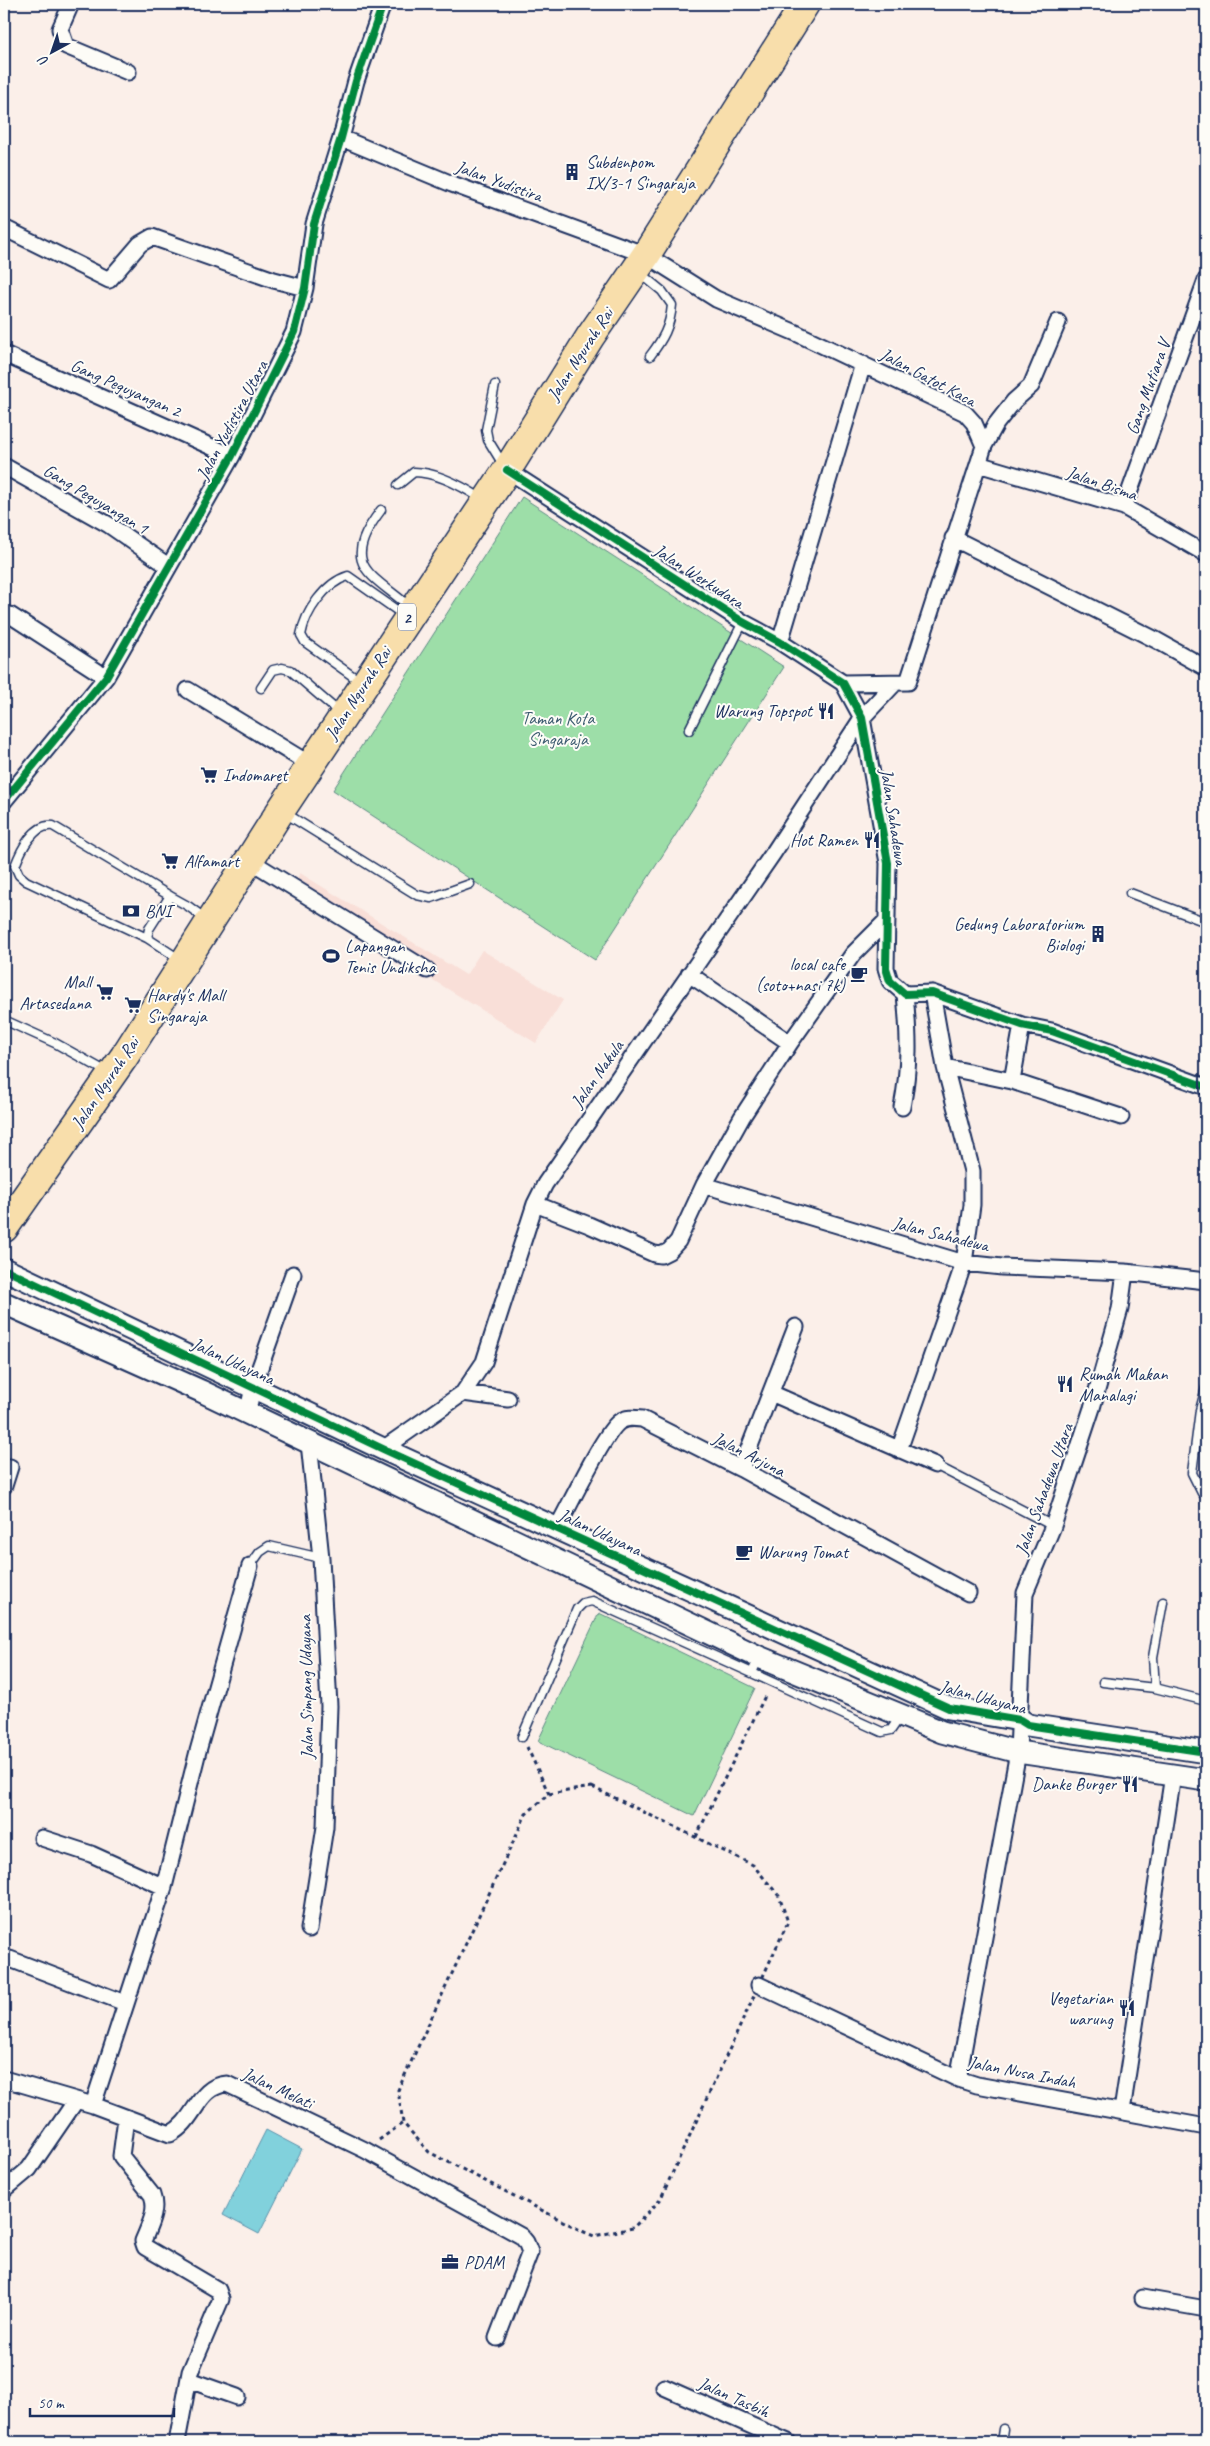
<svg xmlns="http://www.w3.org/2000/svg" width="1210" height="2446" font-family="Caveat,sans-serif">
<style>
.built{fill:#f9dfd8}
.green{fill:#9ddea8;stroke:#5c8683}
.water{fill:#81d1dc;stroke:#5890aa}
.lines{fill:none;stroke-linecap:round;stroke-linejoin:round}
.lane-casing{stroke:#1b2f5e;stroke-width:11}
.street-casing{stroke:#1b2f5e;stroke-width:19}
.secondary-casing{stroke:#1b2f5e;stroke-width:25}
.highway-casing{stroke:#1b2f5e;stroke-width:31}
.path{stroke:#1b2f5e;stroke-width:3;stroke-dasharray:4 4;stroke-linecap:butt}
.lane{stroke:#fdfcf7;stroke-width:8}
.street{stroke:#fdfcf7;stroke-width:15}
.secondary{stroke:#fdfcf7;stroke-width:21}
.highway{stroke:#f8deab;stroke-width:28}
.cycleway-casing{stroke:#fdfcf7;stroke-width:11}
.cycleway{stroke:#00873e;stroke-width:8}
.labels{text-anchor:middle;stroke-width:4;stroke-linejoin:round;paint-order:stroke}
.shield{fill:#fdfcf7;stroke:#5f6c8c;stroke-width:1}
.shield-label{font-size:16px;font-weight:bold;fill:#1b2f5e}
.poi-label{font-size:18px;fill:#1b2f5e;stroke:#fdfcf7;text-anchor:start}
.street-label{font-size:18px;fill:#1b2f5e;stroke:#fdfcf7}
.park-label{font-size:18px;fill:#3c5b70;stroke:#fdfcf7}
</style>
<rect width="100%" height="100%" fill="#fbefe9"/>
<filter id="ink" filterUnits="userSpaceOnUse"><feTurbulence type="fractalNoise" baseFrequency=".02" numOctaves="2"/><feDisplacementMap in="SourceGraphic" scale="10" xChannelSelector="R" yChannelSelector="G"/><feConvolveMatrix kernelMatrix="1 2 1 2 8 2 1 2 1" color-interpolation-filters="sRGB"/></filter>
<g filter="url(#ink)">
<path class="built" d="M300 873 466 975 482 950 563 1000 536 1043 289 892Z"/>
<path class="green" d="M522 497 784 667 595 960 333 790Z
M599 1613 755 1688 694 1816 538 1741Z"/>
<path class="water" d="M266 2130 302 2149 259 2234 223 2215Z"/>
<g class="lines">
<g class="lane-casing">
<path id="lane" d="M640 273 662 291 672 305C670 327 663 339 650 356
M495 385 486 430 488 440 504 466
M398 485 414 472C437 472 462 486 482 499
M381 510C339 566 369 572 411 608
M361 682 305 642 301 635C305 612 325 583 348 576L405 616
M261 688 273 670 282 668 290 670 341 714
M689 730 743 622
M285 813 417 895 431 898 470 884
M1130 893 1206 922
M147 938 26 881 19 875 15 866C21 850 34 823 53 826L170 896
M181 960 147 938 149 929 170 896 188 906 207 920
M4 1020 55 1043 107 1072
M1206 1388 1200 1410 1192 1473 1202 1493 1206 1495
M935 1465 1053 1526
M250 1566 260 1552 269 1546 321 1558
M1163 1602 1153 1657 1155 1688 1206 1701
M752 1673 882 1732 891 1730 900 1717
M1103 1682 1155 1688
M522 1737 577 1609 583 1603 592 1601 752 1673 759 1657
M1001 2442 1003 2429"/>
</g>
<g class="street-casing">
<path id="street" d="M71 4 60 29 66 46 128 72
M341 138 452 184 646 255 716 299 796 333 965 413 974 423 984 446
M4 228 109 280 140 244 152 237 274 280 305 288
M4 354 232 456
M978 464 1124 507 1206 554
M4 466 109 525 168 566
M507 470 743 622 780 642 843 683 862 718 888 863 886 968 890 981 905 994 932 993 1022 1025 1052 1031 1206 1087
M1124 507 1206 280
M953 538 1156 640 1206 668
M4 615H10L106 677
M780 642 863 364
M843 683 908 682 984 446 996 424 1014 401 1031 386 1058 322
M188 690 311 765
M4 801 106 677 232 456 294 332 305 288 314 224 341 138 356 81 383 4
M249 860 427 970
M689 974 790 1043
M945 1067 1012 1081 1121 1117
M1012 1081 1022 1025
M902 1107C910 1066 909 1036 905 994
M704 1185 964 1263 1002 1267 1125 1272 1206 1281
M535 1204 589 1225 654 1254 661 1255 669 1251 678 1241 704 1185 742 1117 790 1043 853 954 887 920
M463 1393 508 1399
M771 1393 935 1465
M247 1415 253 1387 293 1274
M383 1449 463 1393 484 1362 535 1204 545 1184 774 852 862 718 894 684
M899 1450 964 1263 972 1205V1171L945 1067 932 993
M741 1469 796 1327
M4 1486 10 1467
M557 1528C569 1507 603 1434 619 1422 626 1417 634 1418 642 1419L741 1469 968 1593
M42 1838 91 1854 164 1887
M309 1929 325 1827 329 1706 321 1558 309 1443
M10 1959 125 2003
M759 1985 958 2079 977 2085 1206 2127
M4 2079 93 2105 170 2134C196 2121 197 2086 227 2084L365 2150 521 2236 526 2242 530 2252 497 2338
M958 2079 1018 1752 1025 1593 1053 1526 1092 1408 1120 1309 1125 1272
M93 2105 164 1887 198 1751 250 1566
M1122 2111 1173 1775
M126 2118 121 2156 152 2195C158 2211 149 2226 143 2241L145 2247 218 2290 221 2299 190 2372 177 2442
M4 2190 29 2169 75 2102
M1143 2298 1206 2309
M189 2380 237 2397
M664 2387 788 2442"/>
</g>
<g class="secondary-casing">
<path id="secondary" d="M4 1269 383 1449 949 1708 1020 1720 1028 1725 1206 1752
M4 1303 201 1391 759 1657 942 1732 1018 1752 1206 1780"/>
</g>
<g class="highway-casing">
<path id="highway" d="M4 1228 124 1057 281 810 507 470 590 337 646 255 805 4"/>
</g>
<path class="path" d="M527 1747 549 1794
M592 1787 753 1865 779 1896 788 1922 660 2200 633 2228 594 2236 582 2231 429 2152 403 2123 398 2090 526 1814 549 1794Z
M696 1837 766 1694
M379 2140 403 2123"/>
<use href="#lane" class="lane"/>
<use href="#street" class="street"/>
<use href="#secondary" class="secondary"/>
<use href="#highway" class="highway"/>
<g class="cycleway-casing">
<path id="cycleway" d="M507 470 743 622 780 642 843 683 862 718 888 863 886 968 890 981 905 994 932 993 1022 1025 1052 1031 1206 1087
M4 801 106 677 232 456 294 332 305 288 314 224 341 138 356 81 383 4
M4 1269 383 1449 949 1708 1020 1720 1028 1725 1206 1752"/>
</g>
<use href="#cycleway" class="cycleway"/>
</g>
</g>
<defs>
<g id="building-bare" transform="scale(1.35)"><path d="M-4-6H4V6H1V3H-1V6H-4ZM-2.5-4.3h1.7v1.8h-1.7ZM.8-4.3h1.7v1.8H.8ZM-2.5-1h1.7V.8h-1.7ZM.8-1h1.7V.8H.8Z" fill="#1b2f5e" stroke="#fdfcf7" stroke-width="2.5" paint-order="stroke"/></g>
<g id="restaurant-bare" transform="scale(1.35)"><path d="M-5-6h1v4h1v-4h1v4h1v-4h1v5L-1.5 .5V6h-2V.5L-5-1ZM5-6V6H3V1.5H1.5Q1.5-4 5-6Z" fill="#1b2f5e" stroke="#fdfcf7" stroke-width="2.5" paint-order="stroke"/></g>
<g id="supermarket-bare" transform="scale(1.35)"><path d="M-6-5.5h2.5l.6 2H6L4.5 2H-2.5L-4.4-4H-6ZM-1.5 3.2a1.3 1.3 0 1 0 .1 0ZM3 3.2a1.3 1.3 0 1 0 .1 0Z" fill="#1b2f5e" stroke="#fdfcf7" stroke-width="2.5" paint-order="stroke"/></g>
<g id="bank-bare" transform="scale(1.35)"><path d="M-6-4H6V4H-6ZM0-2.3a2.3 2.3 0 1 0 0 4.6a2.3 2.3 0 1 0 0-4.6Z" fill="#1b2f5e" stroke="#fdfcf7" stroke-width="2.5" paint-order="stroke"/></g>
<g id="stadium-bare" transform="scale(1.35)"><path d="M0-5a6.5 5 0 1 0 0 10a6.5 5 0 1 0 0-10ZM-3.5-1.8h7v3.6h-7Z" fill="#1b2f5e" stroke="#fdfcf7" stroke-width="2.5" paint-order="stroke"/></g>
<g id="cafe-bare" transform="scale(1.35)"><path d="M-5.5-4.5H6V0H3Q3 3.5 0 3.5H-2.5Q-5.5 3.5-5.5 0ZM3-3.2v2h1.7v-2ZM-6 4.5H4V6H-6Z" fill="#1b2f5e" stroke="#fdfcf7" stroke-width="2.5" paint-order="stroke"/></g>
<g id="office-bare" transform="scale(1.35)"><path d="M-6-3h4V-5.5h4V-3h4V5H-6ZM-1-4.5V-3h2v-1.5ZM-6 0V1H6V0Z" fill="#1b2f5e" stroke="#fdfcf7" stroke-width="2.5" paint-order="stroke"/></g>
</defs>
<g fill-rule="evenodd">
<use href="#building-bare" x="572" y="172"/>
<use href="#restaurant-bare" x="826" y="711"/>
<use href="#supermarket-bare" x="209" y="775"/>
<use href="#restaurant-bare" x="872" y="840"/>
<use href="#supermarket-bare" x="170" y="861"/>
<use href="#bank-bare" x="131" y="911"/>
<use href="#building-bare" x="1098" y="934"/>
<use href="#stadium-bare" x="331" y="956"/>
<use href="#cafe-bare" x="859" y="974"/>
<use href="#supermarket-bare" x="105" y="992"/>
<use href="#supermarket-bare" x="133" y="1005"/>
<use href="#restaurant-bare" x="1065" y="1384"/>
<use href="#cafe-bare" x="744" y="1552"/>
<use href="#restaurant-bare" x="1130" y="1784"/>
<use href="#restaurant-bare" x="1127" y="2008"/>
<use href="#office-bare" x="450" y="2262"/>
</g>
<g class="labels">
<rect class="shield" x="398" y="603.5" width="18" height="27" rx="4"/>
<g class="shield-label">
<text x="407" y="623">2</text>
</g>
<g class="poi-label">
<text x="586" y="168">Subdenpom<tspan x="586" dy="21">IX/3-1 Singaraja</tspan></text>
<text x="812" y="717" text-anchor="end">Warung Topspot</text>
<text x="223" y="781">Indomaret</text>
<text x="858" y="846" text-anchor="end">Hot Ramen</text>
<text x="184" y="867">Alfamart</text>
<text x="145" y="917">BNI</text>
<text x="1084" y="930" text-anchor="end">Gedung Laboratorium<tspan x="1084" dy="21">Biologi</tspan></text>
<text x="345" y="952">Lapangan<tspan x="345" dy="21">Tenis Undiksha</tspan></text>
<text x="845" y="970" text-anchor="end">local cafe<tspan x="845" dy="21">(soto+nasi 7k)</tspan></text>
<text x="91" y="988" text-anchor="end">Mall<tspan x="91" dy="21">Artasedana</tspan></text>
<text x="147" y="1001">Hardy's Mall<tspan x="147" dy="21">Singaraja</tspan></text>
<text x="1079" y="1380">Rumah Makan<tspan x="1079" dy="21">Manalagi</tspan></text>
<text x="758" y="1558">Warung Tomat</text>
<text x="1116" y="1790" text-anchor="end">Danke Burger</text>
<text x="1113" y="2004" text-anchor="end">Vegetarian<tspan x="1113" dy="21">warung</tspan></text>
<text x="464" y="2268">PDAM</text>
</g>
<g class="street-label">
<text transform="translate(499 181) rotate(20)" y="6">Jalan Yudistira</text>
<text transform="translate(580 354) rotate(-57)" y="6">Jalan Ngurah Rai</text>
<text transform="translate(928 377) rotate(28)" y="6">Jalan Gatot Kaca</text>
<text transform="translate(1148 387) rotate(-70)" y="6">Gang Mutiara V</text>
<text transform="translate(126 388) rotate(24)" y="6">Gang Peguyangan 2</text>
<text transform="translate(232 420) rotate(-62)" y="6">Jalan Yudistira Utara</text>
<text transform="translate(1102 483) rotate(19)" y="6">Jalan Bisma</text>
<text transform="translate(96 499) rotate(31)" y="6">Gang Peguyangan 1</text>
<text transform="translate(699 576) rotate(33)" y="6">Jalan Werkudara</text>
<text transform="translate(358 693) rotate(-57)" y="6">Jalan Ngurah Rai</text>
<text transform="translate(894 817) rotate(81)" y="6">Jalan Sahadewa</text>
<text transform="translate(597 1074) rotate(-55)" y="6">Jalan Nakula</text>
<text transform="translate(105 1083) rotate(-56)" y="6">Jalan Ngurah Rai</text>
<text transform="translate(941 1234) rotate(14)" y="6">Jalan Sahadewa</text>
<text transform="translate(233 1361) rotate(25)" y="6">Jalan Udayana</text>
<text transform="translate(749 1454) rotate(27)" y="6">Jalan Arjuna</text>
<text transform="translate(1044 1489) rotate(-70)" y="6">Jalan Sahadewa Utara</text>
<text transform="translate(600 1532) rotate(25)" y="6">Jalan Udayana</text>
<text transform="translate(306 1687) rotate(-91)" y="6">Jalan Simpang Udayana</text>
<text transform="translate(983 1697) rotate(15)" y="6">Jalan Udayana</text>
<text transform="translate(1022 2072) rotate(11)" y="6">Jalan Nusa Indah</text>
<text transform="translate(278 2088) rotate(25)" y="6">Jalan Melati</text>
<text transform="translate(734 2397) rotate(24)" y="6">Jalan Tasbih</text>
</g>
<g class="park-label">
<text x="558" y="724">Taman Kota<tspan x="558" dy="21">Singaraja</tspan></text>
</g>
</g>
<rect width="1210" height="2446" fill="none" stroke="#fdfcf7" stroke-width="20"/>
<rect x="10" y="10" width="1190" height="2426" fill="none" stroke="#1b2f5e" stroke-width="2" filter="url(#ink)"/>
<g transform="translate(52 52) rotate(220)" stroke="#fdfcf7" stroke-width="4" paint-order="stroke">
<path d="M0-4L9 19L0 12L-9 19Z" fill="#1b2f5e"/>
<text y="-8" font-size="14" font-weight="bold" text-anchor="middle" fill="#1b2f5e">U</text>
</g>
<path d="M30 2408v8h144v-8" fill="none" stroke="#1b2f5e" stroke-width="2.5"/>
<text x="38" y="2408" font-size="15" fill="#1b2f5e" stroke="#fdfcf7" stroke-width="4" paint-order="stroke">50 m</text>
</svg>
